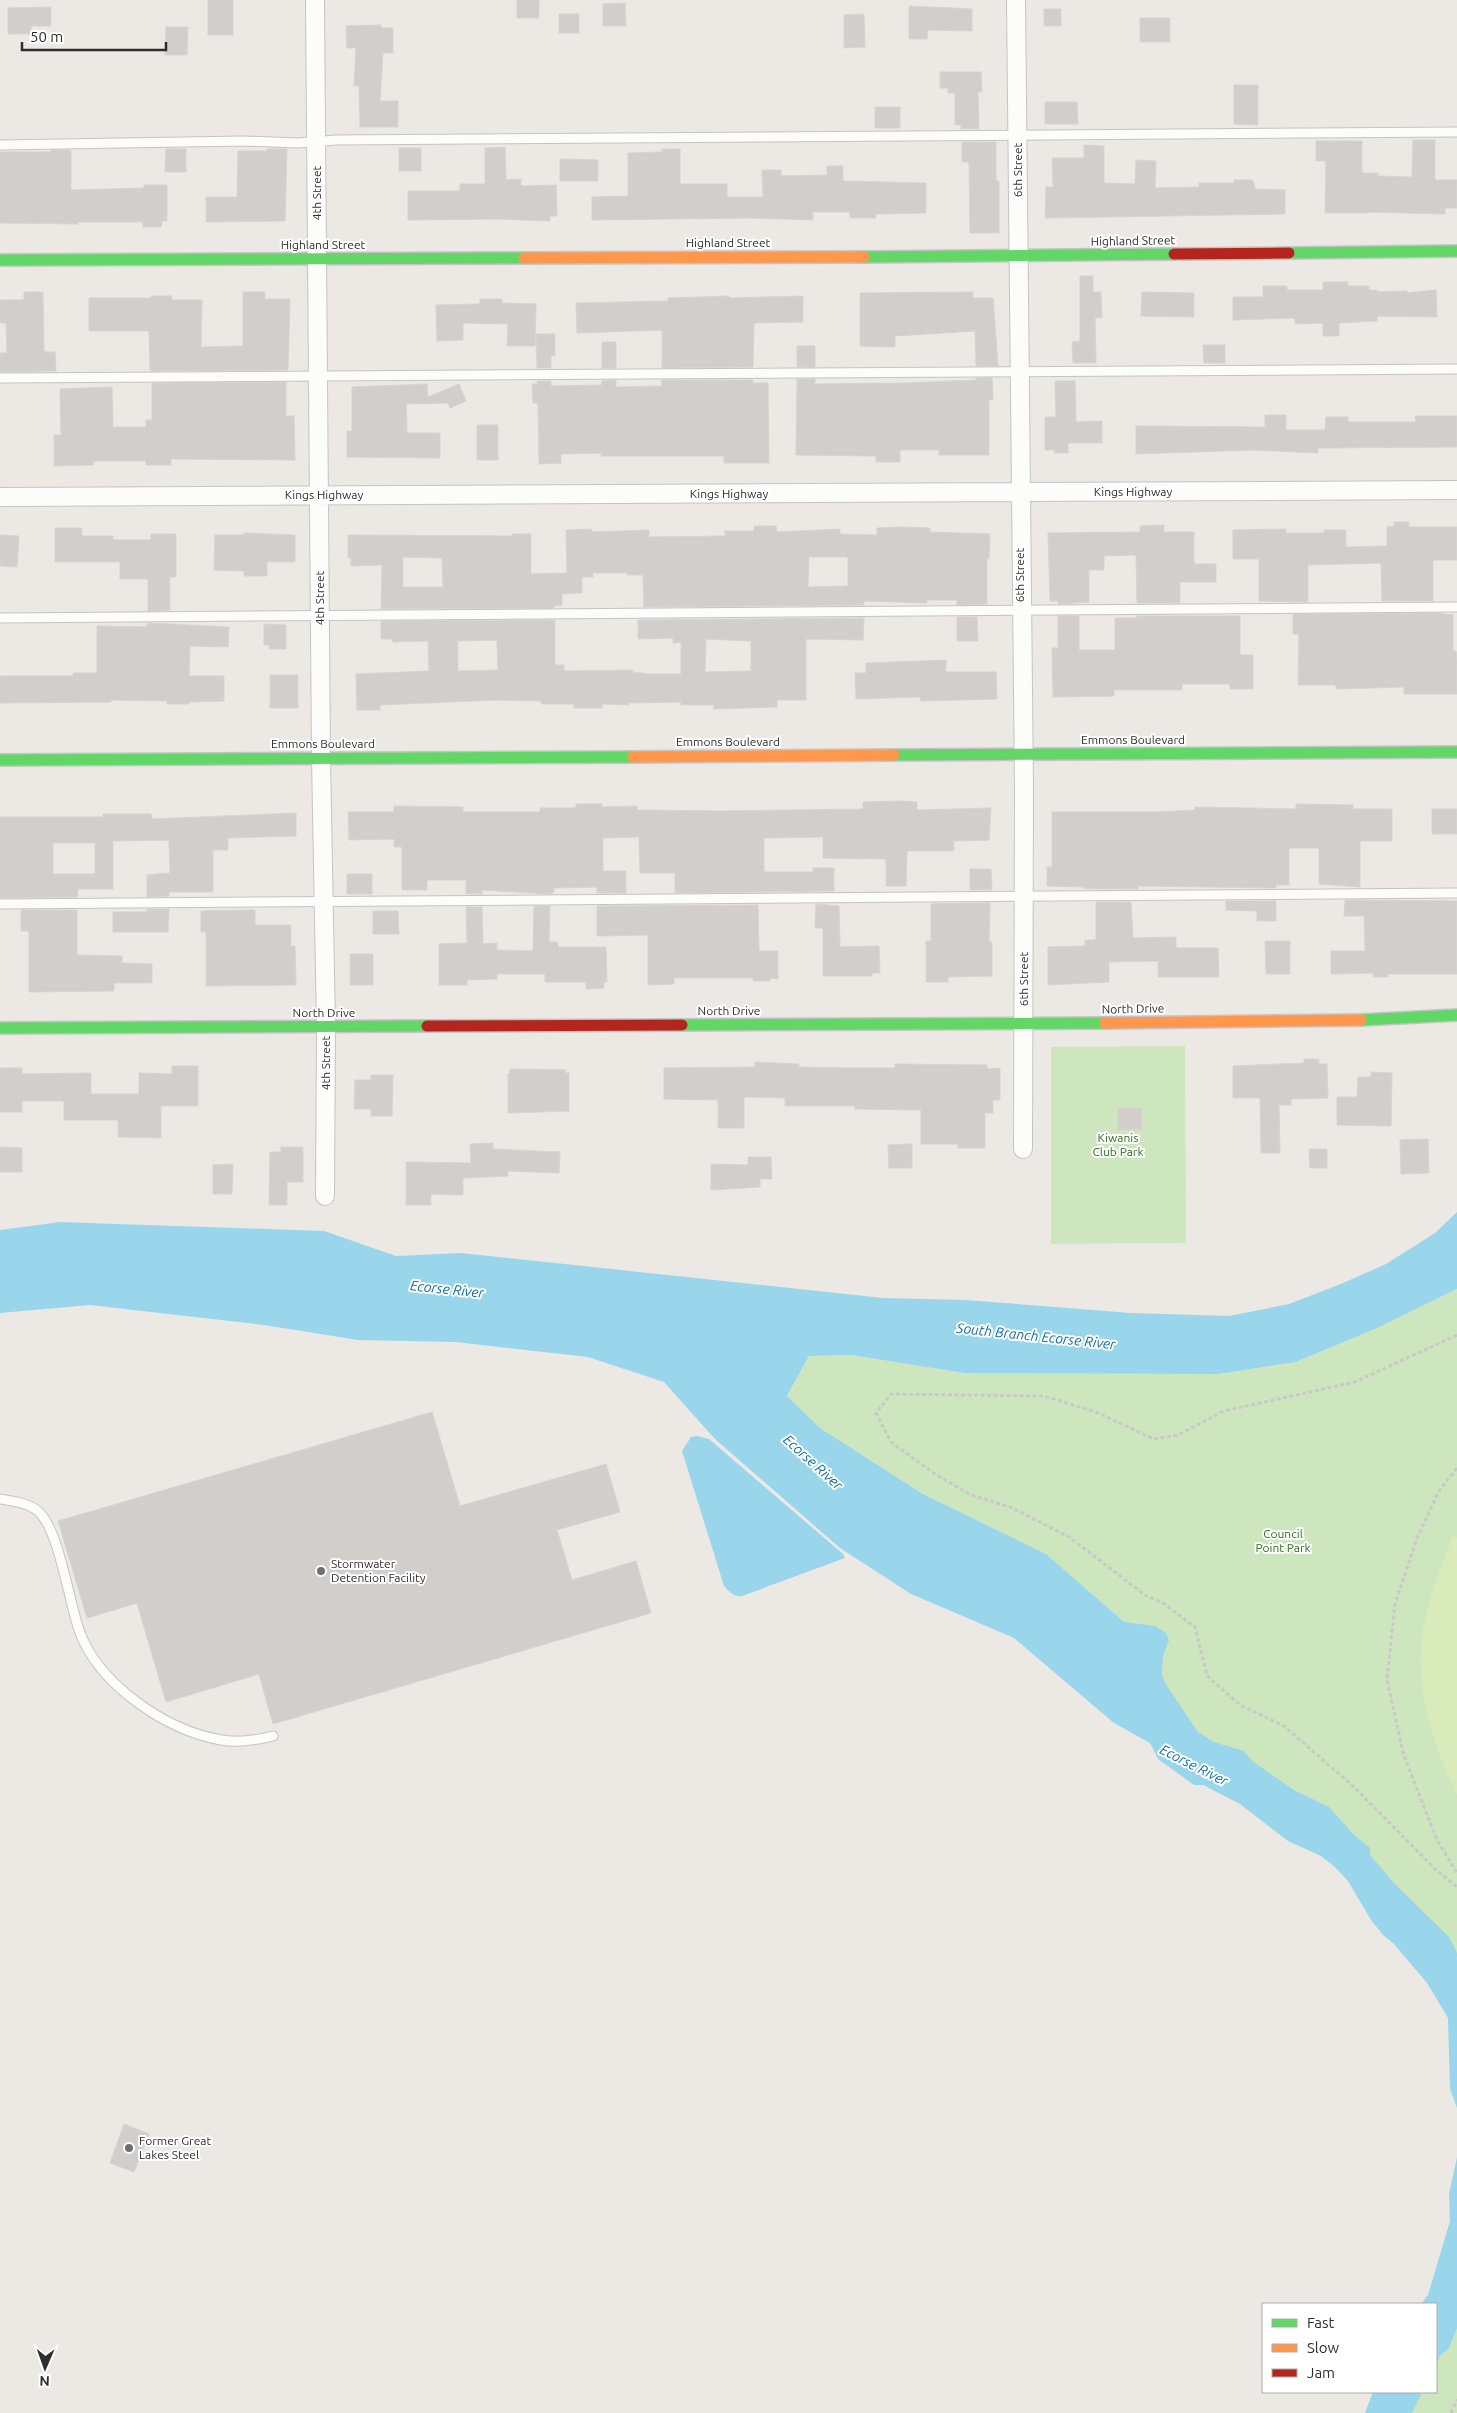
<svg xmlns="http://www.w3.org/2000/svg" width="1457" height="2413" font-family="Ubuntu,sans-serif">
<style>
.green{fill:#cee6be}
.pitch{fill:#d9eabb}
.water{fill:#99d6ec}
.building{fill:#d1cecb;stroke:#d7d4d0;fill-rule:evenodd}
.lines{fill:none;stroke-linecap:round;stroke-linejoin:round}
.lane-casing{stroke:#c5c4c5;stroke-width:11}
.street-casing{stroke:#c5c4c5;stroke-width:20}
.fast-casing{stroke:#c5c4c5;stroke-width:14}
.slow-casing{stroke:#c5c4c5;stroke-width:14}
.jam-casing{stroke:#c5c4c5;stroke-width:14}
.path{stroke:#c9c9c8;stroke-width:3;stroke-dasharray:4 2.5;stroke-linecap:butt}
.lane{stroke:#fcfcfb;stroke-width:9}
.street{stroke:#fcfcfb;stroke-width:18}
.fast{stroke:#63d668;stroke-width:11}
.slow{stroke:#ff974d;stroke-width:11}
.jam{stroke:#b3261e;stroke-width:11}
.poi-dot{fill:#706f6e;stroke:#fff;stroke-width:2}
.labels{text-anchor:middle;stroke-width:4;stroke-linejoin:round;paint-order:stroke}
.street-label{font-size:12px;fill:#2e2e2e;stroke:#fff}
.park-label{font-size:12px;fill:#2c6e1b;stroke:#fff}
.poi-label{font-size:12px;fill:#2e2e2e;stroke:#fff;text-anchor:start}
.water-label{font-size:14px;font-style:italic;fill:#0d6fa3;stroke:#fff}
</style>
<rect width="100%" height="100%" fill="#ece8e4"/>
<path class="green" d="M1185 1046 1186 1243 1051 1244V1047Z
M1457 1289V2016L1338 1851 1150 1743 1046 1554 923 1494 820 1428 787 1397 809 1356 851 1355 964 1373 1218 1374 1296 1362 1375 1329Z
M1457 2244V2413H1396L1404 2392H1436V2304Z"/>
<path class="pitch" d="M1453 1536 1457 1538V1794C1431 1742 1413 1683 1424 1624 1430 1594 1442 1564 1453 1536Z"/>
<path class="water" d="M1457 1212V1289L1375 1329 1296 1362 1218 1374 964 1373 851 1355 809 1356 787 1396 820 1428 923 1494 1046 1554 1124 1622 1155 1626 1166 1633 1169 1640 1163 1656 1162 1675 1167 1686 1198 1732 1214 1742 1244 1751 1252 1761 1294 1790 1329 1807 1353 1834 1370 1848V1855L1394 1883 1449 1937 1457 1953V2108L1450 2089 1448 2018 1427 1983 1394 1944 1383 1935 1371 1920 1348 1881 1335 1867 1321 1856 1288 1841 1240 1804 1203 1785H1194L1158 1759 1150 1743 1114 1723 1014 1638 911 1594 840 1548 715 1439 664 1382 588 1357 456 1342 358 1340 264 1325 90 1305 0 1313V1230L60 1222 324 1231 396 1256 461 1253 883 1298 966 1300 1131 1313 1229 1316 1289 1304 1341 1284 1386 1264 1435 1233Z
M697 1436 709 1439 843 1554 845 1558 742 1596C733 1597 730 1592 724 1586L682 1451 691 1437Z
M1457 2157V2328L1449 2348 1439 2357 1436 2369V2304H1421L1428 2295 1450 2221 1449 2194Z
M1373 2392H1422L1412 2413H1365Z"/>
<path class="building" d="M208 0H233V35H208Z
M517 0H539V18H517Z
M625 3 626 26H603V4Z
M909 6 972 9V31L928 30 927 39H909Z
M51 7V26H31V34H8V8Z
M1044 9H1061V26H1044Z
M559 14H579V33H559Z
M864 14 865 47 844 48V15Z
M1140 18H1170V42H1140Z
M381 25V28H393V53H383L380 101H398V127H360L359 86H354L356 48H347L346 26Z
M166 27H188L187 55H165Z
M940 72H981L982 92H978L979 129H961V125H955V93H948V88H940Z
M1234 85H1258V125L1234 124Z
M1045 102H1077L1078 124H1045Z
M875 107H900V128H875Z
M1413 140H1435V180H1457V208H1445V214L1368 212V213H1325L1326 161H1316V141H1362V173H1378V176L1412 177Z
M962 142H996V181H999V233H970L969 162H962Z
M1084 145 1104 146V183L1135 184 1136 160 1156 161 1155 188 1199 187V183H1234V180H1253L1255 189 1285 190V214L1045 218 1046 187H1053L1052 158H1084Z
M505 147 506 180 521 179V186L556 185 557 216H550V221L499 219 408 220V191H460V184H485V148Z
M399 148H421V171H399Z
M166 149H186V172H165Z
M267 149H287L285 221 206 222V197H237L238 151H267Z
M662 149H680V184H727V197H763L762 170H781V176L827 175V166H843V181L926 183V213L876 214V218H850V212H813V220L750 218 592 220V197L628 196V153L662 152Z
M51 150H71V190L144 188V185H167V221H162L161 227H143V222H78V224L0 223V152H51Z
M560 159 598 160V181H560Z
M1080 276H1093V292H1101L1102 318H1095L1096 363H1073L1072 342 1080 341Z
M1323 282H1348V286H1369V290H1377V292L1407 291V293L1436 290 1437 317 1377 316V321L1339 323V336H1323V323L1295 324V318L1233 320V297H1263V286H1287V290H1323Z
M24 292H43L44 352H55L56 371 0 372V353H7L6 323H0V300H24Z
M243 292H265V299H290L288 370 152 371 150 370 149 331H89V298H151V296H172V300H202L201 347 243 346Z
M973 292V298H993L998 366H976L975 331 895 336V347L860 346V293Z
M1142 292 1194 293V317L1141 316Z
M729 296V298L803 296V322L754 323 753 367 662 368V330L577 333 576 303 668 301V298Z
M480 299H502V303L536 304 535 346H507L508 324 463 323V340L437 341 436 305 480 304Z
M536 334H555V356H551V368H537Z
M602 342H616V368H602Z
M1203 345H1225V363H1204Z
M797 346H815V367H797Z
M976 378H992L993 400H989V455H939V450H900V462H876V456L796 455 797 379H815V384L906 383 976 380Z
M616 380V387L662 386V380H753V383H768L769 463H724V456H601V453L561 454V463L539 464 538 403H533L532 384H537V381H551V386L602 385V381Z
M1055 381H1075L1076 422 1102 421V443H1068V453H1054V450H1045V417H1056Z
M286 382V416H294L295 460 171 459V465H146V461H94L93 465 54 466V435H61L60 389 112 387 113 427H146V420H152V383Z
M427 384 428 397 459 384 466 401 450 408 448 403 406 404 407 425 404 426H407V433H440V458L347 457V431H352V387Z
M1265 415H1286V430H1325L1326 417H1348V422H1416L1415 416H1457V447L1318 448V453L1254 450 1136 454V426L1265 427Z
M477 425H498V460H477Z
M1394 522H1409V527H1457V560H1433V601H1382L1381 563 1308 565V602L1259 601V559H1233V530L1286 529V533H1324V530H1346V547L1387 546V527L1394 526Z
M1164 525V532H1194V564H1216V582H1180V603H1137L1136 555 1104 556V570H1089V602L1058 604V601H1050L1048 533 1140 532V526Z
M754 526H776L777 532 840 529V534L877 535V528L901 527 930 528V532L990 534 989 559H987V604L957 605V600H927V603L864 601V605L644 607 643 575H627V573H593V577H582V593L562 594V605L554 606V608L381 609 382 565 351 566V558H348V535L512 536V534H531V574L567 573 566 530 592 529V532L649 530V537L725 536V531H754ZM403 557 442 558 443 587H403ZM809 557H848V586L808 587Z
M55 528H82V536H113V540H151V534H176V577H170V610L148 611V579H120V562H55Z
M244 533 295 535V562H267V576H244V571L214 570 215 535H244Z
M0 535 19 536 17 567 0 566Z
M1433 613 1453 615V651H1456L1457 660V694H1404V687L1336 689V685H1298L1299 634H1293V614Z
M1058 616H1079V650H1115V618H1137V616H1240V655H1253V689H1230V684H1182V690H1114V696L1053 697 1052 648H1058Z
M957 617H977L978 641H957Z
M864 618 863 640 806 639V700H777V707L714 709V705H681V702L629 703V705L602 704V708H574V704H541V701L496 700 380 705V710H357L356 674 429 671 428 641 393 642 392 639H381V621L555 620V665H564V671L633 670V672L649 674H681V642L673 643V638L638 639V620ZM706 639 751 641V671L705 672ZM497 640 498 670 458 671V641Z
M148 623 229 627 228 647 190 646 189 676H224V701L189 702V704H167V701L111 700V702L0 703V676H73V673H97V626L146 627Z
M264 624 286 625V649H269V645H264Z
M946 660V672H996L997 699 921 701 920 697 856 699 855 673H866V663Z
M270 675H298V708H270Z
M899 801 917 802V810L991 808 989 840 954 841V851H907L906 886H886V859L823 858V837L764 838V872H813V868H834V891L675 893V873H640L639 837 603 838V871H626V893H597V887L554 888V892L550 894 482 890V894H466V880H427V890H402V847H394V839L349 840 348 812H394V806L463 807V812H540V808H576V804H602V807L637 806V810L719 811 863 809V802Z
M1296 804 1353 805V809H1392V841H1360V887L1319 884V848H1289V885H1276V888L1138 886V889H1096L1083 888V887L1047 886V867H1052V812H1159L1195 810V807L1296 809Z
M1432 809H1457V834H1432Z
M296 813V836L228 838V850H213V892H169V896L147 897V875L170 873 169 840 113 841V889H78L77 897 0 898V817H103V814H151L152 819ZM53 843H95V874H53Z
M970 869H991L992 890H970Z
M347 874H372V894H347Z
M1345 900 1457 901V974H1388V977H1373V973L1331 974V951H1365L1364 916H1344Z
M1226 901H1276V921H1257V911L1226 910Z
M1096 902H1131L1133 938 1176 937V948H1218L1219 977H1158V961L1109 962V982L1048 985V947L1085 946V940H1096Z
M967 903H990L989 942H992V976L948 977V982H926V941H931V904Z
M816 904 839 906 840 947 879 946 880 973H872V976H823V928H815Z
M758 905 759 951H778V979L770 978V981H753V978H674V984L648 985V935L597 936V906Z
M534 906H550L549 942H558V947H606L607 982H604V988L586 989V983L582 982H545V974H497V979L467 980V985H439V944L467 943 466 907H482L483 944 497 943V950L533 951Z
M147 909H169L168 932H113V912H147Z
M21 910H77V955L122 956V963L152 964V983H114V991L29 992V931H21Z
M255 910V925H291V946H295L296 985 206 986V932H201V911Z
M373 911H398L399 934H373Z
M1265 941H1290V974H1266Z
M350 954H373V985H350Z
M1304 1059H1319V1064H1327L1328 1098 1291 1099V1105H1279L1280 1153H1261L1260 1098H1233V1066L1304 1063Z
M755 1062 799 1064V1067L848 1068H895V1064L987 1065V1069L1000 1068V1100H993V1113H985V1148H958V1144H921V1110L855 1109V1106H785V1098L744 1097V1128H718V1100L664 1099V1068L755 1067Z
M172 1066H198V1106H161V1138L118 1137V1120H64V1101H22V1112H0V1068H22V1074L91 1073V1094H139V1073L172 1074Z
M510 1069 566 1070V1073H569V1111L508 1113V1074H510Z
M1371 1072 1392 1073 1391 1126 1337 1125V1097H1357L1358 1077H1371Z
M371 1075H393L392 1116H371V1109H354L355 1080H371Z
M1118 1108H1142V1130H1118Z
M1428 1139 1429 1173 1401 1174 1400 1140Z
M493 1143V1149L560 1152 559 1173 508 1171V1176L463 1178V1195L431 1194V1205H406V1162L471 1163 470 1144Z
M912 1144V1168H889L888 1145Z
M0 1147 22 1148V1172H0Z
M281 1147H303V1182H287V1205H269L270 1152H281Z
M1309 1149H1327V1168H1310Z
M748 1157H771L772 1179H760V1187L711 1190V1164L748 1165Z
M233 1164 232 1194H213V1165Z
M432 1412 460 1506 606 1464 620 1512 557 1530 572 1580 636 1561 651 1613 273 1724 259 1674 166 1702 137 1603 87 1618 58 1521Z
M124 2124 149 2134 134 2172 110 2163Z"/>
<g class="lines">
<g class="lane-casing">
<path id="lane" d="M0 145 244 141 298 143 336 140 1457 132
M0 378 1457 369
M0 618 1457 607
M0 904 1457 893
M0 1499C13 1501 29 1503 39 1512 59 1531 69 1601 79 1630 98 1684 165 1730 221 1740 238 1743 257 1740 273 1736"/>
</g>
<g class="street-casing">
<path id="street" d="M315 0 321 758 326 1026 325 1196
M1016 0 1024 789 1023 1149
M0 497 1457 490"/>
</g>
<g class="fast-casing">
<path id="fast" d="M1289 253 1457 251
M864 257 1174 254
M0 260 524 258
M894 755 1457 752
M0 760 633 757
M1361 1020 1457 1015
M682 1025 1105 1023
M0 1028 427 1026"/>
</g>
<g class="slow-casing">
<path id="slow" d="M524 258 864 257
M633 757 894 755
M1105 1023 1361 1020"/>
</g>
<g class="jam-casing">
<path id="jam" d="M1174 254 1289 253
M427 1026 682 1025"/>
</g>
<path class="path" d="M1457 1335 1355 1382 1224 1411 1178 1435 1154 1439 1096 1412 1044 1396 891 1394 876 1413 891 1442 935 1474 971 1495 1010 1507 1069 1537 1145 1595 1163 1603 1195 1627 1207 1676 1240 1705 1284 1726 1354 1787 1434 1868 1457 1887
M1457 1468 1439 1491 1417 1538 1395 1604 1387 1680 1404 1756 1437 1840 1457 1873
M1451 2413 1457 2399"/>
<use href="#lane" class="lane"/>
<use href="#street" class="street"/>
<use href="#fast" class="fast"/>
<use href="#slow" class="slow"/>
<use href="#jam" class="jam"/>
</g>
<g class="poi-dot">
<circle cx="321" cy="1571" r="5"/>
<circle cx="129" cy="2148" r="5"/>
</g>
<g class="labels">
<g class="street-label">
<text transform="translate(1018 170) rotate(-90)" y="4">6th Street</text>
<text transform="translate(317 193) rotate(-90)" y="4">4th Street</text>
<text transform="translate(1133 241) rotate(-1)" y="4">Highland Street</text>
<text x="728" y="247">Highland Street</text>
<text x="323" y="249">Highland Street</text>
<text x="1133" y="496">Kings Highway</text>
<text x="729" y="498">Kings Highway</text>
<text x="324" y="499">Kings Highway</text>
<text transform="translate(1020 575) rotate(-90)" y="4">6th Street</text>
<text transform="translate(320 598) rotate(-90)" y="4">4th Street</text>
<text x="1133" y="744">Emmons Boulevard</text>
<text x="728" y="746">Emmons Boulevard</text>
<text x="323" y="748">Emmons Boulevard</text>
<text transform="translate(1024 979) rotate(-90)" y="4">6th Street</text>
<text transform="translate(1133 1009) rotate(-1)" y="4">North Drive</text>
<text x="729" y="1015">North Drive</text>
<text x="324" y="1017">North Drive</text>
<text transform="translate(326 1063) rotate(-90)" y="4">4th Street</text>
</g>
<g class="park-label">
<text x="1118" y="1142">Kiwanis<tspan x="1118" dy="14">Club Park</tspan></text>
<text x="1283" y="1538">Council<tspan x="1283" dy="14">Point Park</tspan></text>
</g>
<g class="poi-label">
<text x="331" y="1568">Stormwater<tspan x="331" dy="14">Detention Facility</tspan></text>
<text x="139" y="2145">Former Great<tspan x="139" dy="14">Lakes Steel</tspan></text>
</g>
<g class="water-label">
<text transform="translate(447 1289) rotate(6)" y="5">Ecorse River</text>
<text transform="translate(1036 1336) rotate(6)" y="5">South Branch Ecorse River</text>
<text transform="translate(813 1462) rotate(42)" y="5">Ecorse River</text>
<text transform="translate(1194 1765) rotate(27)" y="5">Ecorse River</text>
</g>
</g>
<rect x="1262" y="2303" width="175" height="90" fill="#ffffff" stroke="#ababab"/>
<rect x="1272" y="2319" width="25" height="8" fill="#63d668" stroke="#ababab"/>
<text x="1307" y="2328" font-size="15" fill="#2e2e2e">Fast</text>
<rect x="1272" y="2344" width="25" height="8" fill="#ff974d" stroke="#ababab"/>
<text x="1307" y="2353" font-size="15" fill="#2e2e2e">Slow</text>
<rect x="1272" y="2369" width="25" height="8" fill="#b3261e" stroke="#ababab"/>
<text x="1307" y="2378" font-size="15" fill="#2e2e2e">Jam</text>
<g transform="translate(45 2368) rotate(182)" stroke="#ffffff" stroke-width="4" paint-order="stroke">
<path d="M0-4L9 19L0 12L-9 19Z" fill="#2e2e2e"/>
<text y="-8" font-size="14" font-weight="bold" text-anchor="middle" fill="#2e2e2e">N</text>
</g>
<path d="M22 42v8h144v-8" fill="none" stroke="#2e2e2e" stroke-width="2.5"/>
<text x="30" y="42" font-size="15" fill="#2e2e2e" stroke="#ffffff" stroke-width="4" paint-order="stroke">50 m</text>
</svg>
